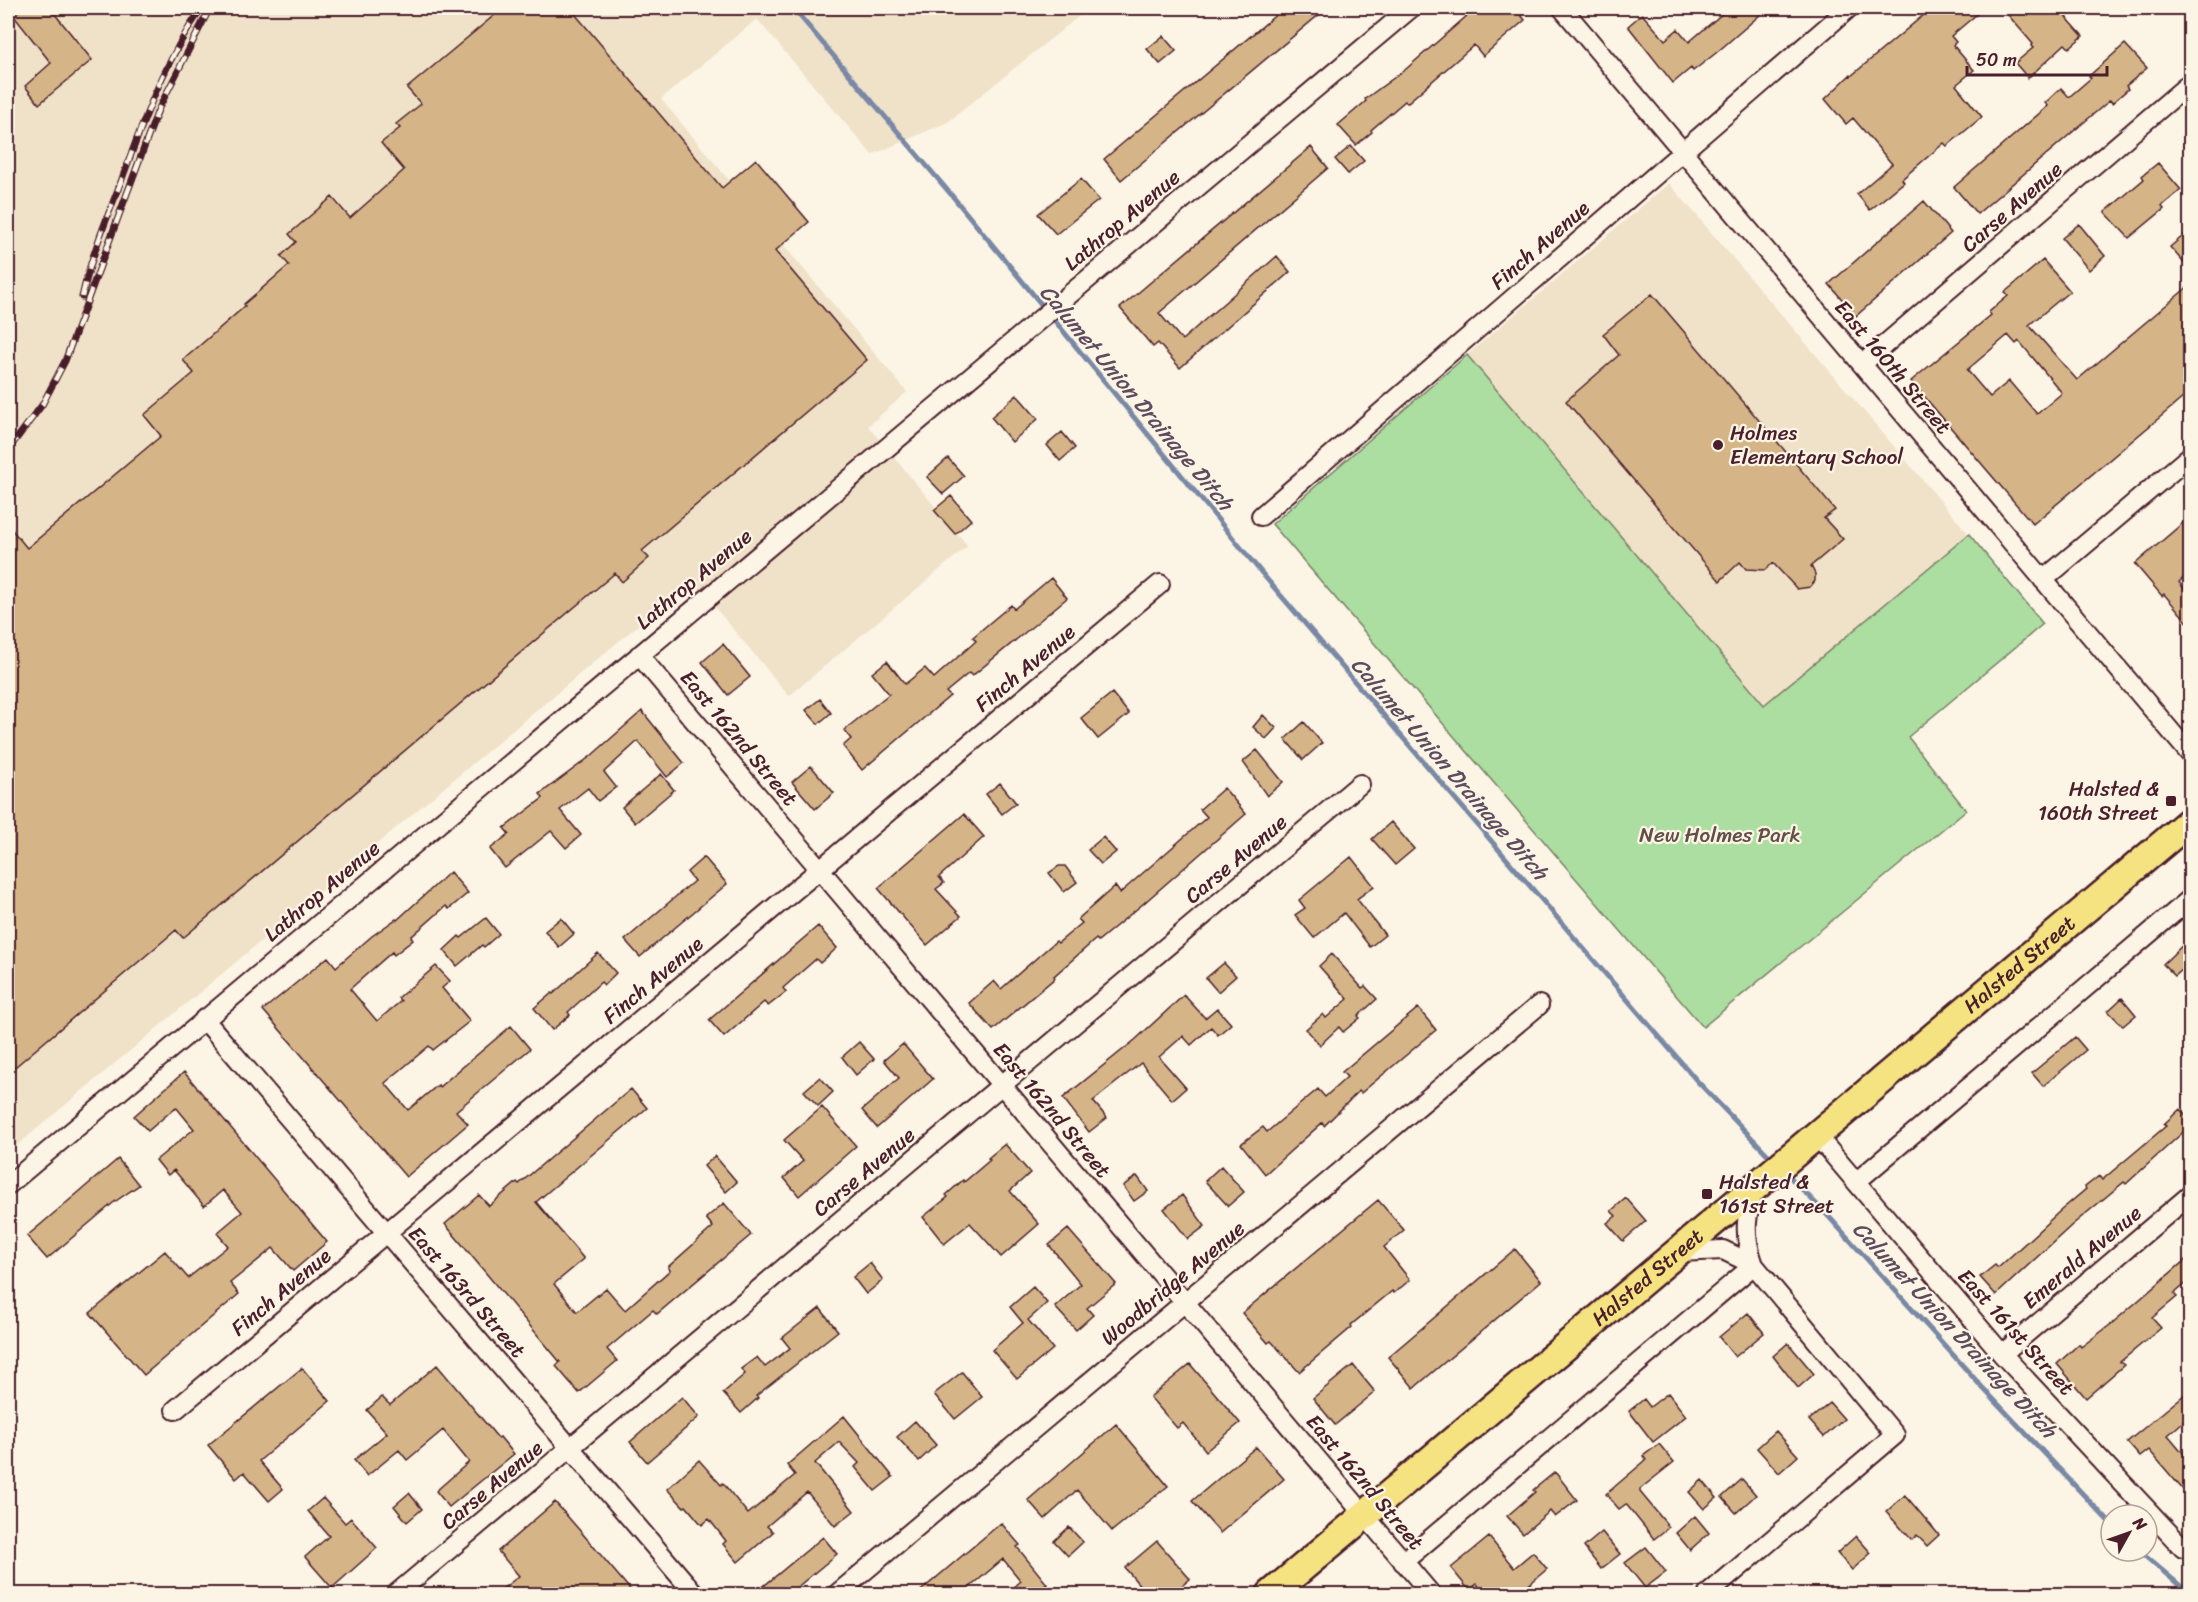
<svg xmlns="http://www.w3.org/2000/svg" width="2198" height="1602" font-family="Sriracha,sans-serif">
<style>
.built{fill:#f0e2c9}
.green{fill:#abdea0;stroke:#7a7e66;stroke-width:1.5}
.lines{fill:none;stroke-linecap:round;stroke-linejoin:round}
.stream{stroke:#7988a5;stroke-width:5}
.building{fill:#d5b588;stroke:#4a1f2b;stroke-width:1.5;fill-rule:evenodd}
.street-casing{stroke:#4a1f2b;stroke-width:22}
.primary-casing{stroke:#4a1f2b;stroke-width:32}
.street{stroke:#fcf5e5;stroke-width:18}
.primary{stroke:#f5e382;stroke-width:27}
.rail-casing{stroke:#4a1f2b;stroke-width:7}
.rail{stroke:#fcf5e5;stroke-width:4.5;stroke-dasharray:14;stroke-linecap:butt}
.poi-dot{fill:#4a1f2b;stroke:#fcf5e5;stroke-width:2}
.labels{text-anchor:middle;stroke-width:4.5;stroke-linejoin:round;paint-order:stroke}
.street-label{font-size:21px;fill:#4a1f2b;stroke:#fcf5e5}
.poi-label{font-size:21px;fill:#4a1f2b;stroke:#fcf5e5;text-anchor:start}
.park-label{font-size:21px;fill:#624f48;stroke:#fcf5e5}
.water-label{font-size:22px;font-style:italic;fill:#5e4b5e;stroke:#fcf5e5}
</style>
<rect width="100%" height="100%" fill="#fcf5e5"/>
<filter id="ink" filterUnits="userSpaceOnUse"><feTurbulence type="fractalNoise" baseFrequency=".0167" numOctaves="2"/><feDisplacementMap in="SourceGraphic" scale="12" xChannelSelector="R" yChannelSelector="G"/><feConvolveMatrix kernelMatrix="1 2 1 2 8 2 1 2 1" color-interpolation-filters="sRGB"/></filter>
<g filter="url(#ink)">
<path class="built" d="M8 8H1089L948 122 872 155 757 19 661 99 907 392 868 426 968 546 789 696 692 580 8 1153Z
M1669 183 1969 534 1764 705 1467 355Z"/>
<path class="green" d="M1467 355 1764 705 1969 534 2043 624 1908 737 1966 810 1703 1027 1272 524Z"/>
<g class="lines">
<path class="stream" d="M793 8 954 198 1265 577 1698 1082 1773 1160
M1786 1173 1830 1218 1981 1386 2111 1524
M2139 1551 2190 1594"/>
</g>
<path class="building" d="M23 8H50L92 60 39 104 25 86 51 63 13 15Z
M503 8H570L722 188 756 159 809 222 775 251 867 360 642 551 649 558 622 582 615 573 183 938 176 930 8 1073V525L27 548 161 436 144 415 194 373 183 360 245 306 244 304 289 265 281 256 296 242 289 234 332 197 350 218 404 170 381 143 400 128 396 124 421 104 407 88Z
M1284 8H1327L1121 180 1104 159Z
M1476 8H1515L1525 20 1483 56 1474 45 1407 103 1405 101 1371 130 1372 132 1356 145 1338 125 1366 101 1365 99 1406 69Z
M1729 8H1768L1716 53 1693 71 1691 68 1673 83 1628 26 1642 14 1665 40 1678 29 1689 42Z
M1932 8H1984L1951 36 1956 42 1953 45 1974 70 1956 85 1982 117 1947 146 1944 143 1902 179 1904 182 1870 210 1857 194 1892 164 1853 118 1846 124 1825 99 1850 75 1851 76Z
M2002 8H2058L2083 36 2069 48 2065 44 2028 78 2015 63 2033 48 2031 46 2033 44Z
M1163 36 1176 51 1160 64 1147 49Z
M2125 44 2147 68 2126 86 2128 89 2112 103 2110 100 1977 214 1954 187 2048 106 2045 103 2061 88 2069 97 2091 78 2089 76Z
M1351 146 1364 161 1348 174 1335 159Z
M1311 147 1328 168 1159 313 1182 340 1277 256 1290 272 1180 368 1158 343 1153 347 1120 308Z
M2158 163 2181 190 2162 206 2164 209 2129 238 2105 212 2144 179 2142 176Z
M1081 179 1099 200 1056 234 1038 214Z
M1924 201 1951 233 1856 316 1829 284Z
M2079 224 2105 256 2089 270 2062 238Z
M2190 230V270L2170 247Z
M2043 260 2070 291 2029 325 2077 380 2190 285V392L2033 524 1911 381 1991 315 1989 312 2008 296 2005 292ZM2008 335 2016 344 2019 341 2062 393 2037 414 2009 381 1990 397 1967 370Z
M1652 294 1835 510 1824 518 1843 539 1811 566 1815 574V581L1810 587 1797 589 1773 563 1765 570 1746 569 1740 562 1720 581 1566 401 1619 355 1603 334Z
M1017 395 1038 419 1012 442 991 417Z
M1062 432 1075 448 1060 461 1047 445Z
M948 458 964 476 943 494 927 477Z
M951 496 971 520 955 534 934 510Z
M2190 517V572L2179 582 2190 596V625L2164 594 2162 596 2135 564Z
M1051 578 1067 598 972 676 969 673 946 692 950 696 862 770 843 746 851 739 844 730 889 694 872 673 887 661 905 684 925 668 934 678 976 641 973 637 993 620 1011 605 1014 609Z
M723 644 750 677 728 695 702 662Z
M1112 693 1129 714 1098 739 1081 718Z
M820 699 831 713 818 724 806 710Z
M642 711 684 763 667 777 638 741 604 772 616 787 598 801 588 788 560 810 581 835 566 848 551 831 505 868 490 849 509 834 504 828 543 798 540 794 591 756Z
M1263 715 1276 728 1266 739 1253 727Z
M1304 722 1322 743 1303 760 1285 739Z
M1257 750 1283 782 1267 796 1243 762Z
M811 766 834 793 815 809 792 782Z
M661 774 674 790 635 823 622 807Z
M1000 783 1016 803 1002 814 986 794Z
M1224 788 1246 814 1144 903 1098 941 1096 939 1054 976 1055 978 993 1030 969 1003 994 981 1001 989 1056 941 1058 943 1082 923 1078 919 1115 886 1120 893 1207 817 1200 809Z
M964 814 984 837 939 877 944 883 936 889 961 916 927 945 878 888Z
M1391 822 1414 849 1395 865 1372 839Z
M1103 837 1116 852 1101 864 1088 850Z
M704 857 727 884 640 957 625 940 694 881 687 872Z
M1351 857 1374 886 1357 899 1385 935 1370 947 1344 913 1314 938 1295 915 1305 908 1299 900Z
M1059 866H1065L1077 882 1064 892 1049 873Z
M450 872 468 893 449 909 446 906 411 937 413 940 394 955 392 952 350 989 377 1021 401 1001 398 998 436 966 450 981 442 988 470 1021 433 1050 429 1046 385 1083 408 1110 438 1085 439 1087 511 1026 530 1049 456 1111 468 1124 406 1177 263 1010 328 957 336 967 372 936 396 919 397 920Z
M486 918 499 934 484 947 482 945 457 966 444 950 459 936 461 938Z
M561 918 574 934 559 947 545 931Z
M818 926 837 948 820 963 816 959 783 988 786 992 768 1006 764 1002 724 1037 709 1020Z
M2190 938V963L2175 976 2163 964Z
M598 953 616 973 604 985 601 982 568 1012 570 1015 552 1030 534 1008 552 993 553 994Z
M1332 954 1362 988 1365 986 1377 999 1358 1016 1360 1018 1343 1032 1339 1027 1320 1045 1306 1029 1323 1014 1326 1018 1348 999 1319 966Z
M1224 963 1236 976 1218 992 1206 978Z
M1184 995 1205 1018 1217 1008 1231 1024 1218 1035 1211 1027 1191 1045 1183 1036 1159 1057 1186 1088 1172 1100 1141 1063 1093 1101 1107 1118 1089 1132 1063 1098 1135 1040Z
M2122 998 2136 1015 2123 1026 2108 1011Z
M1418 1008 1436 1030 1361 1093 1359 1091 1324 1126 1322 1123 1265 1174 1241 1144 1263 1127 1267 1132 1318 1089 1325 1097 1347 1077 1342 1072Z
M2075 1037 2086 1050 2043 1086 2032 1073Z
M859 1042 874 1059 856 1075 842 1057Z
M903 1044 933 1079 877 1128 862 1110 899 1078 884 1060Z
M184 1072 327 1242 293 1271 273 1248 230 1283 239 1294 144 1375 90 1313 165 1251 188 1278 228 1246 217 1233 242 1212 223 1190 204 1206 174 1170 168 1175 156 1160 194 1129 176 1107 148 1131 134 1116Z
M820 1077 833 1092 818 1106 804 1091Z
M631 1089 647 1108 536 1202 584 1259 554 1284 577 1312 606 1288 625 1310 670 1270 668 1267 713 1227 706 1218 724 1203 751 1235 657 1314 653 1310 607 1349 617 1361 579 1393 556 1366 560 1362 445 1224 479 1195 489 1206 517 1182 519 1184Z
M822 1107 856 1146 799 1196 784 1178 803 1161 784 1140Z
M2180 1109 2190 1121V1126L2126 1184 2124 1182 2072 1225 1996 1295 1980 1277 1995 1265 1998 1268 2060 1211 2086 1189 2085 1187 2099 1176 2102 1180 2166 1126 2164 1124Z
M1005 1144 1030 1173 1010 1191 1039 1224 1001 1257 970 1223 944 1244 923 1217 948 1197 946 1195 963 1180 964 1182 990 1160 988 1158Z
M715 1156 737 1182 726 1192 704 1166Z
M118 1159 139 1185 113 1203 47 1259 27 1236Z
M1221 1166 1244 1192 1228 1206 1205 1181Z
M1137 1176 1148 1191 1134 1201 1123 1186Z
M1182 1195 1205 1226 1188 1239 1164 1209Z
M1626 1198 1646 1221 1623 1241 1607 1223 1616 1216 1611 1211Z
M1378 1200 1404 1230 1384 1247 1410 1280 1394 1293 1392 1291 1351 1325 1352 1327 1299 1372 1271 1341 1268 1343 1242 1313Z
M1068 1229 1116 1284 1087 1308 1093 1315 1076 1330 1055 1307 1081 1284 1049 1245Z
M1515 1249 1541 1281 1414 1388 1388 1357Z
M2190 1256V1280L2174 1294 2177 1297 2152 1318 2161 1328 2120 1362 2124 1365 2086 1398 2057 1364 2079 1344 2081 1347 2110 1325Z
M870 1263 883 1280 866 1294 853 1277Z
M1033 1287 1047 1303 1028 1320 1053 1349 1017 1379 992 1350 1023 1323 1010 1307Z
M820 1308 838 1331 756 1396 758 1398 741 1413 723 1393 745 1374 741 1369 757 1357 765 1367 790 1348 782 1338Z
M1748 1313 1764 1333 1735 1357 1719 1337Z
M1788 1343 1814 1374 1798 1388 1773 1356Z
M1190 1364 1240 1423 1206 1451 1183 1423 1177 1428 1150 1397Z
M437 1365 498 1438 500 1437 514 1454 449 1507 436 1491 469 1462 443 1430 407 1460 399 1450 367 1476 354 1460 387 1433 367 1410 382 1397 390 1405Z
M1353 1365 1375 1392 1335 1425 1313 1398Z
M302 1368 330 1401 259 1461 283 1489 269 1501 244 1472 236 1479 208 1445Z
M962 1372 982 1397 955 1419 934 1394Z
M2190 1390V1416L2168 1435 2190 1461V1498L2149 1450 2140 1457 2127 1442Z
M1668 1393 1686 1416 1653 1442 1629 1411 1644 1399 1650 1407Z
M682 1397 699 1417 647 1462 630 1442Z
M1830 1403 1844 1419 1824 1437 1809 1420Z
M844 1416 893 1477 875 1491 855 1467 859 1463 839 1442 815 1463 854 1511 835 1526 807 1492 767 1526 773 1532 738 1562 723 1544 726 1541 709 1519 702 1525 686 1506 684 1507 667 1489 699 1460 721 1485 723 1483 748 1514 795 1475 787 1465Z
M915 1421 936 1445 919 1461 897 1437Z
M1116 1424 1168 1486 1112 1531 1077 1490 1045 1519 1028 1500Z
M1776 1431 1798 1456 1779 1473 1757 1448Z
M1659 1444 1674 1462 1640 1489V1492L1669 1527 1654 1539 1626 1504 1619 1509 1606 1494 1646 1460 1643 1456Z
M1256 1447 1284 1479 1220 1533 1192 1501Z
M1555 1472 1577 1500 1555 1517 1550 1511 1523 1534 1507 1516 1535 1492 1533 1490Z
M1742 1479 1756 1495 1736 1513 1722 1497Z
M1702 1480 1717 1498 1704 1509 1689 1492Z
M409 1493 422 1509 407 1522 394 1506Z
M1905 1495 1939 1535 1927 1546 1917 1535 1912 1540 1886 1512Z
M323 1498 345 1523 351 1518 377 1548 332 1588 305 1557 329 1536 308 1511Z
M555 1502 588 1540 634 1594H496L519 1576 498 1551Z
M1695 1516 1709 1533 1690 1550 1676 1533Z
M1001 1523 1020 1545 1017 1547 1047 1584 1034 1594H1006L1021 1581 1003 1559 962 1594H917Z
M1069 1527 1083 1542 1068 1556 1054 1541Z
M1602 1532 1620 1554 1601 1569 1584 1547Z
M1856 1536 1871 1553 1852 1570 1837 1553Z
M823 1537 837 1554 789 1594H754Z
M1489 1537 1514 1568 1533 1552 1547 1569 1518 1594H1486L1477 1584 1469 1590 1451 1568Z
M1157 1541 1190 1579 1172 1594H1147L1125 1568Z
M1646 1547 1666 1572 1645 1588 1625 1563Z"/>
<g class="lines">
<g class="street-casing">
<path id="street" d="M1562 8 2190 754
M1862 364 2190 83
M1261 516 1849 8
M2043 580 2190 456
M639 655 1431 1594
M204 1019 695 1594
M1817 1136 2002 1354 2183 1548 2190 1547
M1856 1182 2190 899
M8 1185 1411 8
M1679 1252 1723 1250 1754 1265
M2002 1354 2190 1195
M175 1410 1160 584
M1403 1562 1754 1265
M396 1594 1360 784
M837 1594 1539 1005
M1708 1594 1895 1435 1754 1265C1743 1235 1746 1219 1753 1189"/>
</g>
<g class="primary-casing">
<g id="primary">
<path id="s1" d="M1271 1594 2190 821"/>
</g>
</g>
<use href="#street" class="street"/>
<use href="#primary" class="primary"/>
<g class="rail-casing">
<path id="rail" d="M501 8H502
M82 297C91 256 107 218 122 179 144 119 165 60 202 8
M8 450 42 405 65 361 158 110 210 8"/>
</g>
<use href="#rail" class="rail"/>
</g>
</g>
<g class="poi-dot">
<circle cx="1718" cy="445" r="6"/>
<rect x="2165" y="795" width="12" height="12" rx="3"/>
<rect x="1701" y="1188" width="12" height="12" rx="3"/>
</g>
<g class="labels">
<g class="street-label">
<text transform="translate(2012 207) rotate(-41)" y="7">Carse Avenue</text>
<text transform="translate(1122 220) rotate(-40)" y="7">Lathrop Avenue</text>
<text transform="translate(1540 245) rotate(-41)" y="7">Finch Avenue</text>
<text transform="translate(1893 367) rotate(50)" y="7">East 160th Street</text>
<text transform="translate(694 579) rotate(-40)" y="7">Lathrop Avenue</text>
<text transform="translate(1025 668) rotate(-40)" y="7">Finch Avenue</text>
<text transform="translate(739 738) rotate(50)" y="7">East 162nd Street</text>
<text transform="translate(1236 859) rotate(-40)" y="7">Carse Avenue</text>
<text transform="translate(322 891) rotate(-40)" y="7">Lathrop Avenue</text>
<text dy="7" stroke="none"><textPath href="#s1" startOffset="978">Halsted Street</textPath></text>
<text transform="translate(653 980) rotate(-40)" y="7">Finch Avenue</text>
<text transform="translate(1052 1110) rotate(50)" y="7">East 162nd Street</text>
<text transform="translate(864 1172) rotate(-40)" y="7">Carse Avenue</text>
<text transform="translate(2082 1257) rotate(-40)" y="7">Emerald Avenue</text>
<text dy="7" stroke="none"><textPath href="#s1" startOffset="492">Halsted Street</textPath></text>
<text transform="translate(1173 1283) rotate(-40)" y="7">Woodbridge Avenue</text>
<text transform="translate(281 1292) rotate(-40)" y="7">Finch Avenue</text>
<text transform="translate(467 1292) rotate(49)" y="7">East 163rd Street</text>
<text transform="translate(2016 1332) rotate(48)" y="7">East 161st Street</text>
<text transform="translate(1365 1482) rotate(50)" y="7">East 162nd Street</text>
<text transform="translate(492 1485) rotate(-40)" y="7">Carse Avenue</text>
</g>
<g class="poi-label">
<text x="1730" y="440">Holmes<tspan x="1730" dy="24">Elementary School</tspan></text>
<text x="2159" y="796" text-anchor="end">Halsted &amp;<tspan x="2159" dy="24">160th Street</tspan></text>
<text x="1719" y="1189">Halsted &amp;<tspan x="1719" dy="24">161st Street</tspan></text>
</g>
<g class="park-label">
<text x="1720" y="842">New Holmes Park</text>
</g>
<g class="water-label">
<text transform="translate(1137 397) rotate(50)" y="8">Calumet Union Drainage Ditch</text>
<text transform="translate(1450 768) rotate(49)" y="8">Calumet Union Drainage Ditch</text>
<text transform="translate(1955 1329) rotate(47)" y="8">Calumet Union Drainage Ditch</text>
</g>
</g>
<rect width="2198" height="1602" fill="none" stroke="#fcf5e5" stroke-width="30"/>
<rect x="15" y="15" width="2168" height="1572" fill="none" stroke="#4a1f2b" stroke-width="2" filter="url(#ink)"/>
<g transform="translate(2129 1533) rotate(50)"><circle r="28" fill="#fcf5e5" stroke="#b59f9b" stroke-width="1.5"/>
<path d="M0-4.5L10 22L0 15L-10 22Z" fill="#4a1f2b"/>
<text y="-9" font-size="16" font-weight="bold" text-anchor="middle" fill="#4a1f2b">N</text>
</g>
<path d="M1967 66v9h140v-9" fill="none" stroke="#4a1f2b" stroke-width="3"/>
<text x="1976" y="66" font-size="18" fill="#4a1f2b" stroke="#fcf5e5" stroke-width="4.5" paint-order="stroke">50 m</text>
</svg>
